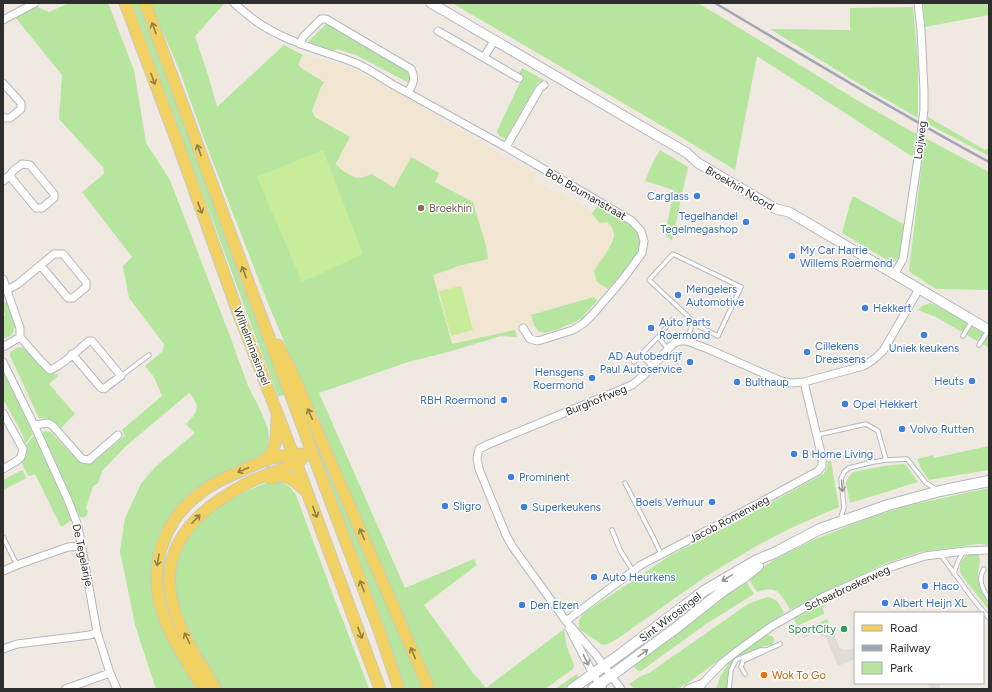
<svg xmlns="http://www.w3.org/2000/svg" width="992" height="692" font-family="Figtree,sans-serif">
<style>
.education{fill:#f0e6d1}
.green{fill:#b6e59e}
.pitch{fill:#c9ec9a}
.plaza{fill:#dfdcd8}
.lines{fill:none;stroke-linecap:round;stroke-linejoin:round}
.service-casing{stroke:#b4b7c1;stroke-width:5.5}
.minor-casing{stroke:#b4b7c1;stroke-width:9}
.tertiary-casing{stroke:#b4b7c1;stroke-width:11}
.secondary-casing{stroke:#b4b7c1;stroke-width:12}
.primary-casing{stroke:#c9c9c9;stroke-width:13}
.service{stroke:#fff;stroke-width:3.5}
.minor{stroke:#fff;stroke-width:7}
.tertiary{stroke:#fff;stroke-width:9}
.secondary{stroke:#fff;stroke-width:10}
.primary{stroke:#f2d163;stroke-width:11}
.rail{stroke:#a3a6b8;stroke-width:2.5}
.oneway{stroke:#908048}
.oneway2{stroke:#969696}
.shop-dot{fill:#3f7fe0;stroke:#fff;stroke-width:1.5}
.education-dot{fill:#8d6e63;stroke:#fff;stroke-width:1.5}
.leisure-dot{fill:#2e9e5b;stroke:#fff;stroke-width:1.5}
.food-dot{fill:#e8710a;stroke:#fff;stroke-width:1.5}
.labels{text-anchor:middle;stroke-width:3;stroke-linejoin:round;paint-order:stroke}
.street-label{font-size:11px;fill:#2e2e2e;stroke:#fff}
.shop-label{font-size:11px;fill:#366cbe;stroke:#fff;text-anchor:start}
.education-label{font-size:11px;fill:#785e54;stroke:#fff;text-anchor:start}
.leisure-label{font-size:11px;fill:#27864d;stroke:#fff;text-anchor:end}
.food-label{font-size:11px;fill:#c56008;stroke:#fff;text-anchor:start}
</style>
<rect width="100%" height="100%" fill="#efe9e1"/>
<path class="education" d="M284 45 303 55 305 54 351 68 381 81 445 122 536 174 533 180 557 193H561L592 212 600 210 629 228 604 291 582 316 452 344 333 375Z"/>
<path class="green" d="M69 3H108L134 70 146 143 170 180 231 339 248 386 261 411 268 429 269 439 267 448 264 453 257 461 174 514 161 531 157 541 152 562 151 581 154 604 162 628 173 650 183 664 195 689H156L135 625 120 551 125 518 141 484 155 467 195 433 186 424C198 413 201 405 189 393L126 446 102 471 98 483 93 486 86 508 88 512 86 516 83 518 79 516 42 438V434L45 431 51 432 80 463 90 464 125 436 122 430 162 396 154 377 145 366 163 351 164 344 129 298 123 266 132 257 82 192 104 174 103 167 59 119 62 75 15 17 35 6 49 12Z
M132 3H139L286 394 278 397Z
M150 3H225L195 36 208 75 217 107 284 45 303 55 298 64 301 68 324 82 320 89 312 111 315 117 350 137 336 163C338 169 353 178 359 178 364 178 368 175 372 174L394 188 411 157 439 173 435 182 473 202 486 246 488 259 458 266 451 269 433 275 452 344 515 330 517 337 501 336 448 352 408 362 319 393 405 588 474 559 477 565 424 605 473 673 486 688 564 629 567 647 574 665 573 669 545 689H431L267 301 206 144 179 69Z
M452 3H697L720 16 855 99 916 134 913 157 757 56 735 170 681 137Z
M923 3H989V15L925 27Z
M913 7 918 62V118L861 85 770 29 850 30V8Z
M326 24H328L407 70C410 75 411 78 409 83L356 55 336 49 334 51 308 42Z
M522 68 544 80 543 84 538 82 510 131 511 135 508 140 499 136 497 131 523 76 519 73Z
M928 117 985 150 989 148V156L928 124Z
M925 138 989 172V290L936 289 911 273 909 270Z
M660 150 688 167 672 241 665 234 674 190 645 181 652 164Z
M853 196 905 225 900 257 892 263 842 233 850 204Z
M597 206C608 212 628 221 636 231 640 236 641 245 639 251 636 261 615 281 608 289L597 282 594 271C599 263 614 244 614 235 614 230 611 225 607 222L600 223 592 214Z
M594 297 597 301 581 319 559 329 545 333 538 331 534 325 531 315Z
M7 301 16 327 14 328V329L12 335 3 339V317L5 315 3 308V303Z
M930 303 937 306 989 335V348L936 317 918 310 922 306Z
M25 346 45 370 59 375 49 384 75 414 61 428C52 419 52 419 39 418L10 356V352L19 347 23 348Z
M3 370 18 400 33 434 25 444 23 435 3 399Z
M288 372 425 689H405L378 610Z
M35 434 62 493 72 520 61 527 35 474 30 476 28 475 21 462C27 458 28 452 26 445Z
M989 446V470L929 480 922 470 917 459 934 455V458Z
M828 461H831L839 507 793 527 758 545 705 577 617 639C611 642 607 646 601 644L579 629V620L584 613 671 555 738 521 823 474 827 468Z
M902 464 906 465 918 482 850 503 846 483 848 478 853 472 884 466Z
M22 470 26 476 25 479 3 490V480Z
M271 481C284 483 288 483 296 495L333 595 347 631 369 689H219C211 675 204 660 197 646 188 627 176 607 175 586 173 549 198 517 229 500 242 492 257 487 271 481Z
M989 488V545L979 544 920 552 884 564 790 610C781 593 778 585 757 592L748 578 775 559 811 541 866 519 906 506Z
M971 553 978 554C982 560 978 568 978 576 979 581 980 587 982 592 986 600 989 600 989 610L962 576C957 566 961 558 971 553Z
M745 580 754 594 706 624 641 671H638L634 667 637 660Z
M768 597C778 599 780 605 784 613L753 635 685 685 676 689H635L629 684 641 676 649 673 748 604 761 599Z
M827 601 828 603 825 605 823 608 824 614 797 626 794 619Z
M827 619 830 626 814 629 801 633 800 632Z
M766 635C774 635 776 639 772 646H764L735 659 732 664 730 668 728 689H716L720 677 729 662Z
M577 674 579 677C574 685 565 689 555 689Z"/>
<path class="pitch" d="M323 150 363 254 302 282 257 177Z
M461 286 473 330 451 336 439 291Z"/>
<path class="plaza" d="M830 626 840 648 844 650 855 648V659L838 666 825 636 821 637 819 631 803 638 801 633 814 629Z
M927 683H939L941 689H930Z"/>
<g class="lines">
<g class="service-casing">
<path id="service" d="M963 336 972 321
M658 337 668 349
M687 341 693 321 700 327 718 336 741 287 673 254 649 280 693 321
M979 345 988 331
M640 355 652 366
M634 362 658 337 672 320
M121 376 149 355
M817 435 866 424 878 431 886 460
M625 483 653 537 661 554
M840 521 844 507 841 479 844 472 849 468 873 462 886 460 907 459 926 483 936 489
M612 530 620 550 633 571
M3 537 17 565
M941 555 973 599 989 618
M984 569C977 579 983 590 989 599
M954 574C956 565 959 558 964 551
M745 674 741 667 743 661 780 644
M729 689 731 670 736 660 760 650H766"/>
</g>
<g class="minor-casing">
<path id="minor" d="M234 3C247 15 260 26 276 33 300 46 327 52 353 62 366 67 378 75 390 83L506 147 632 221 641 231 644 241 642 253 623 279 594 313 584 323 573 330 538 341 530 339 523 328
M3 20 35 3
M438 31 519 78
M300 44 303 37 321 19H326L411 69C416 78 413 84 408 93
M484 57 494 41
M3 83 21 103V109L10 118H4L3 117
M506 147 540 88 544 85
M3 181 10 175 13 171 22 164 30 165 54 194V198L42 208H36L13 180 10 175
M894 275 903 259 918 158 924 110V90L921 29 918 3
M3 279 20 328V337L3 347
M7 290 18 284 54 254H63L86 282V287L73 298H68L41 266
M20 337 40 360 50 370C63 365 78 350 89 341H92L121 376 106 387 104 389 101 388 72 354
M3 362 34 425 48 423 53 426 82 459 89 460 118 435
M3 413 23 449 21 457 18 460 3 469
M34 425 68 500 78 526 97 632 110 673 117 689
M3 571 17 565 68 547 82 546
M566 621 641 565 761 502 818 471 822 466V457L804 382
M569 628 593 674 603 689
M3 649 17 644 90 635 97 632
M65 689 110 673
M621 689 596 655 566 621 512 546 506 535 479 469 477 458 479 449 489 444 632 385 643 376 673 344 679 341H687L708 349 781 381 791 383 804 382 863 366C872 362 877 357 883 351L919 289
M688 689 703 683
M699 689 703 683 723 662 736 652 772 626 823 597 888 568 925 556 965 551 989 550"/>
</g>
<g class="tertiary-casing">
<path id="tertiary" d="M431 3 687 153 698 163 776 209 789 212 989 330"/>
</g>
<g class="secondary-casing">
<path id="secondary" d="M572 689 622 653 704 591 757 560 774 553 820 529 888 505 940 491 989 481
M593 689 676 628 724 590 744 577 758 566"/>
</g>
<g class="primary-casing">
<path id="primary" d="M125 3 179 147 236 307 293 454 380 689
M145 3 258 308 380 633 399 689
M278 345 290 368 429 689
M266 461C278 445 276 437 277 417
M270 478C289 473 293 480 306 491
M203 689C187 661 166 633 159 600 151 560 166 519 198 495 211 484 227 477 243 470 254 465 265 459 277 457 288 454 301 454 313 454
M216 689C200 663 181 635 173 605 157 546 198 509 246 484 257 478 268 474 280 470 287 467 294 463 302 459"/>
</g>
<use href="#service" class="service"/>
<use href="#minor" class="minor"/>
<use href="#tertiary" class="tertiary"/>
<use href="#secondary" class="secondary"/>
<use href="#primary" class="primary"/>
<path class="rail" d="M715 3C806 57 896 112 989 162"/>
</g>
<defs><path id="oneway-shaft" d="M-6 0H5M1.5-3L5.5 0L1.5 3" fill="none" stroke-width="1.6" stroke-linecap="round" stroke-linejoin="round"/></defs>
<g class="oneway">
<use href="#oneway-shaft" transform="translate(154 28) rotate(-110)"/>
<use href="#oneway-shaft" transform="translate(153 79) rotate(70)"/>
<use href="#oneway-shaft" transform="translate(199 150) rotate(-110)"/>
<use href="#oneway-shaft" transform="translate(200 208) rotate(70)"/>
<use href="#oneway-shaft" transform="translate(244 272) rotate(-110)"/>
<use href="#oneway-shaft" transform="translate(310 414) rotate(-113)"/>
<use href="#oneway-shaft" transform="translate(243 470) rotate(157)"/>
<use href="#oneway-shaft" transform="translate(315 512) rotate(69)"/>
<use href="#oneway-shaft" transform="translate(196 519) rotate(-47)"/>
<use href="#oneway-shaft" transform="translate(362 534) rotate(-113)"/>
<use href="#oneway-shaft" transform="translate(158 560) rotate(100)"/>
<use href="#oneway-shaft" transform="translate(362 586) rotate(-111)"/>
<use href="#oneway-shaft" transform="translate(360 633) rotate(70)"/>
<use href="#oneway-shaft" transform="translate(187 638) rotate(-117)"/>
<use href="#oneway-shaft" transform="translate(413 653) rotate(-113)"/>
</g>
<g class="oneway2">
<use href="#oneway-shaft" transform="translate(842 486) rotate(86)"/>
<use href="#oneway-shaft" transform="translate(727 578) rotate(149)"/>
<use href="#oneway-shaft" transform="translate(643 653) rotate(-36)"/>
<use href="#oneway-shaft" transform="translate(586 660) rotate(63)"/>
</g>
<g class="shop-dot">
<circle cx="697" cy="196" r="4"/>
<circle cx="746" cy="222" r="4"/>
<circle cx="792" cy="256" r="4"/>
<circle cx="678" cy="295" r="4"/>
<circle cx="865" cy="308" r="4"/>
<circle cx="651" cy="328" r="4"/>
<circle cx="924" cy="335" r="4"/>
<circle cx="807" cy="352" r="4"/>
<circle cx="690" cy="362" r="4"/>
<circle cx="592" cy="378" r="4"/>
<circle cx="972" cy="381" r="4"/>
<circle cx="737" cy="382" r="4"/>
<circle cx="504" cy="400" r="4"/>
<circle cx="845" cy="404" r="4"/>
<circle cx="902" cy="429" r="4"/>
<circle cx="794" cy="454" r="4"/>
<circle cx="511" cy="477" r="4"/>
<circle cx="712" cy="502" r="4"/>
<circle cx="445" cy="506" r="4"/>
<circle cx="524" cy="507" r="4"/>
<circle cx="594" cy="577" r="4"/>
<circle cx="925" cy="586" r="4"/>
<circle cx="885" cy="603" r="4"/>
<circle cx="522" cy="605" r="4"/>
</g>
<circle class="education-dot" cx="421" cy="208" r="4"/>
<circle class="leisure-dot" cx="844" cy="629" r="4"/>
<circle class="food-dot" cx="764" cy="675" r="4"/>
<g class="labels">
<g class="street-label">
<text transform="translate(920 140) rotate(-83)" y="4">Loijweg</text>
<text transform="translate(740 188) rotate(30)" y="4">Broekhin Noord</text>
<text transform="translate(586 194) rotate(30)" y="4">Bob Boumanstraat</text>
<text transform="translate(252 346) rotate(69)" y="4">Wilhelminasingel</text>
<text transform="translate(596 400) rotate(-22)" y="4">Burghoffweg</text>
<text transform="translate(729 519) rotate(-28)" y="4">Jacob Romenweg</text>
<text transform="translate(83 555) rotate(78)" y="4">De Tegelarije</text>
<text transform="translate(847 588) rotate(-25)" y="4">Schaarbroekerweg</text>
<text transform="translate(670 617) rotate(-37)" y="4">Sint Wirosingel</text>
</g>
<g class="shop-label">
<text x="689" y="200" text-anchor="end">Carglass</text>
<text x="738" y="220" text-anchor="end">Tegelhandel<tspan x="738" dy="13">Tegelmegashop</tspan></text>
<text x="800" y="254">My Car Harrie<tspan x="800" dy="13">Willems Roermond</tspan></text>
<text x="686" y="293">Mengelers<tspan x="686" dy="13">Automotive</tspan></text>
<text x="873" y="312">Hekkert</text>
<text x="659" y="326">Auto Parts<tspan x="659" dy="13">Roermond</tspan></text>
<text x="815" y="350">Cillekens<tspan x="815" dy="13">Dreessens</tspan></text>
<text x="924" y="352" text-anchor="middle">Uniek keukens</text>
<text x="682" y="360" text-anchor="end">AD Autobedrijf<tspan x="682" dy="13">Paul Autoservice</tspan></text>
<text x="584" y="376" text-anchor="end">Hensgens<tspan x="584" dy="13">Roermond</tspan></text>
<text x="964" y="385" text-anchor="end">Heuts</text>
<text x="745" y="386">Bulthaup</text>
<text x="496" y="404" text-anchor="end">RBH Roermond</text>
<text x="853" y="408">Opel Hekkert</text>
<text x="910" y="433">Volvo Rutten</text>
<text x="802" y="458">B Home Living</text>
<text x="519" y="481">Prominent</text>
<text x="704" y="506" text-anchor="end">Boels Verhuur</text>
<text x="453" y="510">Sligro</text>
<text x="532" y="511">Superkeukens</text>
<text x="602" y="581">Auto Heurkens</text>
<text x="933" y="590">Haco</text>
<text x="893" y="607">Albert Heijn XL</text>
<text x="530" y="609">Den Elzen</text>
</g>
<g class="education-label">
<text x="429" y="212">Broekhin</text>
</g>
<g class="leisure-label">
<text x="836" y="633">SportCity</text>
</g>
<g class="food-label">
<text x="772" y="679">Wok To Go</text>
</g>
</g>
<rect width="992" height="692" fill="none" stroke="#2e2e2e" stroke-width="8"/>
<rect x="854" y="612" width="130" height="72" fill="#ffffff" stroke="#ababab"/>
<rect x="862" y="625" width="20" height="6" fill="#f2d163" stroke="#ababab"/>
<text x="890" y="632" font-size="12" fill="#2e2e2e">Road</text>
<rect x="862" y="645" width="20" height="6" fill="#a3a6b8" stroke="#ababab"/>
<text x="890" y="652" font-size="12" fill="#2e2e2e">Railway</text>
<rect x="862" y="662" width="20" height="12" fill="#b6e59e" stroke="#ababab"/>
<text x="890" y="672" font-size="12" fill="#2e2e2e">Park</text>
</svg>
